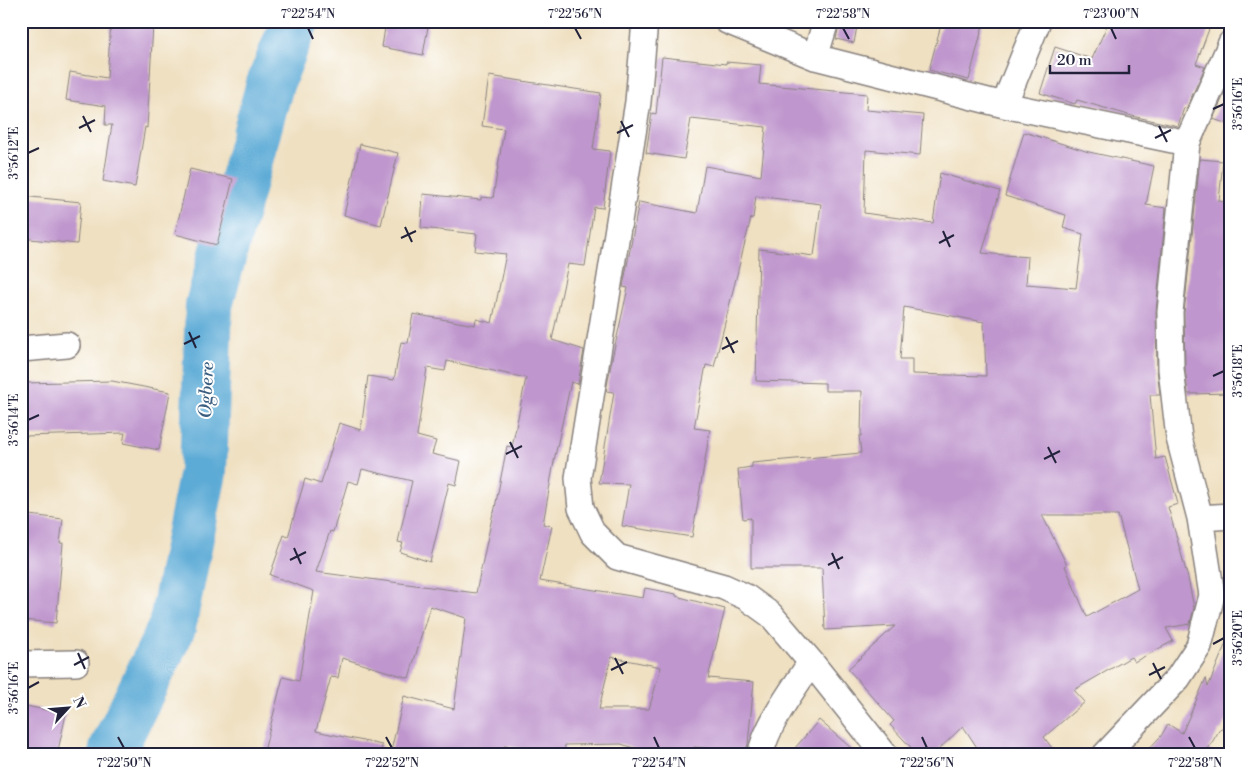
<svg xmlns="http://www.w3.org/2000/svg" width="1252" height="776" font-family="'Libre Bodoni',serif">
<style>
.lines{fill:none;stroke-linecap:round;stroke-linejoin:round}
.river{stroke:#5caad6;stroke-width:48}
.building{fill:#bf96cd;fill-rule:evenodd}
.minor-casing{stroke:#88817e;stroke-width:28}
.minor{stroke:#fff;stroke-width:25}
.ticks{fill:none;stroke:#22223b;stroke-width:2}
.labels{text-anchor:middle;stroke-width:4;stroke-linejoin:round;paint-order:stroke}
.water-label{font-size:18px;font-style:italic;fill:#3c5f81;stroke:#fff}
.neatline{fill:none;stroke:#22223b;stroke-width:2}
.ticks-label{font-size:12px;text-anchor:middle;fill:#22223b}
</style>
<rect width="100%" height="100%" fill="#fff"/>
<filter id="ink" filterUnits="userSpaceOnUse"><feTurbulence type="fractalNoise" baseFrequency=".02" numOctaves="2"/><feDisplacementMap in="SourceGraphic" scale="10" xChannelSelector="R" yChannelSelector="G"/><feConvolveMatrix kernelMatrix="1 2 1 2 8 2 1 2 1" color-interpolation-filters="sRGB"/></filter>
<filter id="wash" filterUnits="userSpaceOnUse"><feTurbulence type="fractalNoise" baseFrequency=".0096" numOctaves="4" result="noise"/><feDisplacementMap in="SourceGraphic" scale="20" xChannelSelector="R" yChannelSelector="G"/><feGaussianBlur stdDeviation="1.12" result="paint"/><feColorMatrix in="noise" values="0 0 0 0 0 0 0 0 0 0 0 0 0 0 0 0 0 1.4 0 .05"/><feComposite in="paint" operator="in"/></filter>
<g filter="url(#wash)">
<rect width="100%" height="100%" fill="#efe0c1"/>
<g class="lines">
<path class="river" d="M113 755V749L172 627 203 472 209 305 270 84 295 21"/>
</g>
<g id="blocks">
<path class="building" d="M386 21H429L423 55 382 47Z
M840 21H858L854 43 836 39Z
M942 21H984L969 80 929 70Z
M1109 21H1212L1196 64 1205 67 1186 109 1184 108 1178 126 1132 116 1077 100 1075 104 1040 93 1055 47 1092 59Z
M111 22 153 25 147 128 145 127 135 187 103 181 112 125H105L106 106 66 100 70 72 107 78Z
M662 57 726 64V62L761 65 759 84 867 94 866 110 923 115 920 155 866 150 864 213 933 223 940 173 1000 191 982 253 1028 257 1026 284 1076 288 1083 234 1063 228 1066 215 1005 196 1024 132 1089 152 1154 166 1146 205 1166 208 1156 312 1157 369 1160 395H1150L1156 459 1165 457 1178 504 1168 507 1188 578 1194 608 1190 624 1166 628 1173 641 1134 662 1131 657 1074 690 1085 702 1044 737 1057 755H982L963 726 933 755H918L890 725 894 721 848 669 895 626 825 630 822 568H751V518L743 519 738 469 752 467V463L861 453 859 436H861L862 391H825V383L756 381 759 249 814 256 821 204 756 196 753 218H751L714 367 706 365 694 428 710 430 692 537 622 526 629 484 599 483 614 392 606 391 612 359 628 288 623 287 639 202 697 213 705 166 761 176 766 127 691 119 684 159 646 153 652 113 656 114ZM904 307 984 322 986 376 912 374V359H900ZM1042 515H1118L1138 589 1087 617 1065 566 1067 565Z
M489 76 601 93 593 149 610 151 603 208 594 207 585 266 568 264 552 340 584 350 578 384 571 382 555 456 543 524 552 526 540 581 643 598 645 588 676 594V596L725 609 708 678 754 682 748 744 746 752 694 747 692 755H657L621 744 565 745 564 753 504 746 501 755H390L404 696 454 709 466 618 430 606 409 678 342 658 338 678 331 677 316 731 382 745 381 755H263L283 677 299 681 314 591 270 575 284 535 288 537 305 479 321 484 339 423 361 430 368 376 394 380 401 342 408 343 413 314 475 325 476 319 492 323 506 254 475 251 477 234 421 228 423 194 481 200V197L493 198 504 129 482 126ZM447 361 526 378 512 447 507 446 494 513H493L476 593 316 572 330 531 333 532 348 481 358 484 362 469 412 481 398 542 403 543 400 552 430 562 449 483 456 485 461 461 432 454 436 441 417 436 427 368 445 371ZM611 657 661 667 649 709H599Z
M1231 79V125L1213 119Z
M360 144 398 153 381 225 344 215Z
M1200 159 1223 161 1219 201 1231 203V393L1188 394 1185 368 1184 313Z
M190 169 233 179 217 245 175 234Z
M21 196 81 202 77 244 21 238Z
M112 381 170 392 159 450 123 443 125 433 24 436 23 383Z
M21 514 63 519 60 543H63L56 623 21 620Z
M1230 633 1231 709 1221 730 1220 729 1208 749 1218 755H1143L1161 736 1168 724 1182 733 1206 678 1208 687Z
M21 705 66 714 57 755H21Z
M819 720 859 755H789Z"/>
</g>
</g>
<g filter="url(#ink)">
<use href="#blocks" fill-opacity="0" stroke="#88817e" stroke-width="1"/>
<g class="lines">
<g class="minor-casing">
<path id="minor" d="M645 21 638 102 578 478 581 508 593 533 617 557 724 587 746 597 771 615 811 662 885 755
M727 21 815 57 1004 105 1187 143
M815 57 826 21
M1004 105 1038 21
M21 349 67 345
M1200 518 1231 516
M21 664 76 663
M760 755C769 720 792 692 811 662
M1105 755 1178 678 1199 646 1212 595 1200 518 1179 438 1171 369 1170 312 1187 143 1231 43"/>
</g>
<use href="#minor" class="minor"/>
</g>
</g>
<path class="ticks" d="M308 28 313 39M575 28 581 39M843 28 849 39M1111 28 1116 39M1213 109 1224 104M83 116 91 132M621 121 629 137M1159 126 1167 142M79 128 95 120M617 133 633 125M1155 138 1171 130M28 153 39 148M405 227 412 242M943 231 950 247M401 238 416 231M939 243 954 235M189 332 196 348M726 337 734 353M184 344 200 336M722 349 738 341M1213 376 1224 371M28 420 39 415M510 442 518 458M1048 447 1056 463M506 454 522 446M1044 459 1060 451M294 548 301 564M832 553 839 569M290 560 306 552M828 565 843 557M1213 644 1224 638M78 653 85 669M615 658 623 674M1153 663 1161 679M74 665 89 657M611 670 627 662M1149 675 1165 667M28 688 39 682M118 737 124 748M386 737 392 748M654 737 659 748M922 737 927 748M1189 737 1195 748"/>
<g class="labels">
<g class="water-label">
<text transform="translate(206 390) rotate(-88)" y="6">Ogbere</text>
</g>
</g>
<rect width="1252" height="776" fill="none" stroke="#fff" stroke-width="55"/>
<g transform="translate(68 708) rotate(64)" stroke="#ffffff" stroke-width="4" paint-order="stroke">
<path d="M0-4L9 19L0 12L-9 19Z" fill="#22223b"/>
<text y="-8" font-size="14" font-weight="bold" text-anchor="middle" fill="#22223b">N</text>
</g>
<path d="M1050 65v8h79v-8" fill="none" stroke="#22223b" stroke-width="2.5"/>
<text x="1057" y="65" font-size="15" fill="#22223b" stroke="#ffffff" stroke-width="4" paint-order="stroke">20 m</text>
<rect x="28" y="28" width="1196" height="720" class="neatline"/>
<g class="ticks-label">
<text x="308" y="18">7°22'54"N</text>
<text x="575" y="18">7°22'56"N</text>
<text x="843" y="18">7°22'58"N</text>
<text x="1111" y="18">7°23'00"N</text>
<text transform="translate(1238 104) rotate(-90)" y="4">3°56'16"E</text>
<text transform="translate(14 153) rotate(-90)" y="4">3°56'12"E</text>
<text transform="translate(1238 371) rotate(-90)" y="4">3°56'18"E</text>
<text transform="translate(14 420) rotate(-90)" y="4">3°56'14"E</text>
<text transform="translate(1238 638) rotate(-90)" y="4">3°56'20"E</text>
<text transform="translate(14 688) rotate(-90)" y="4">3°56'16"E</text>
<text x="124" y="767">7°22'50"N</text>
<text x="392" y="767">7°22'52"N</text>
<text x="659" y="767">7°22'54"N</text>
<text x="927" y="767">7°22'56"N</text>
<text x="1195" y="767">7°22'58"N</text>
</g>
</svg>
